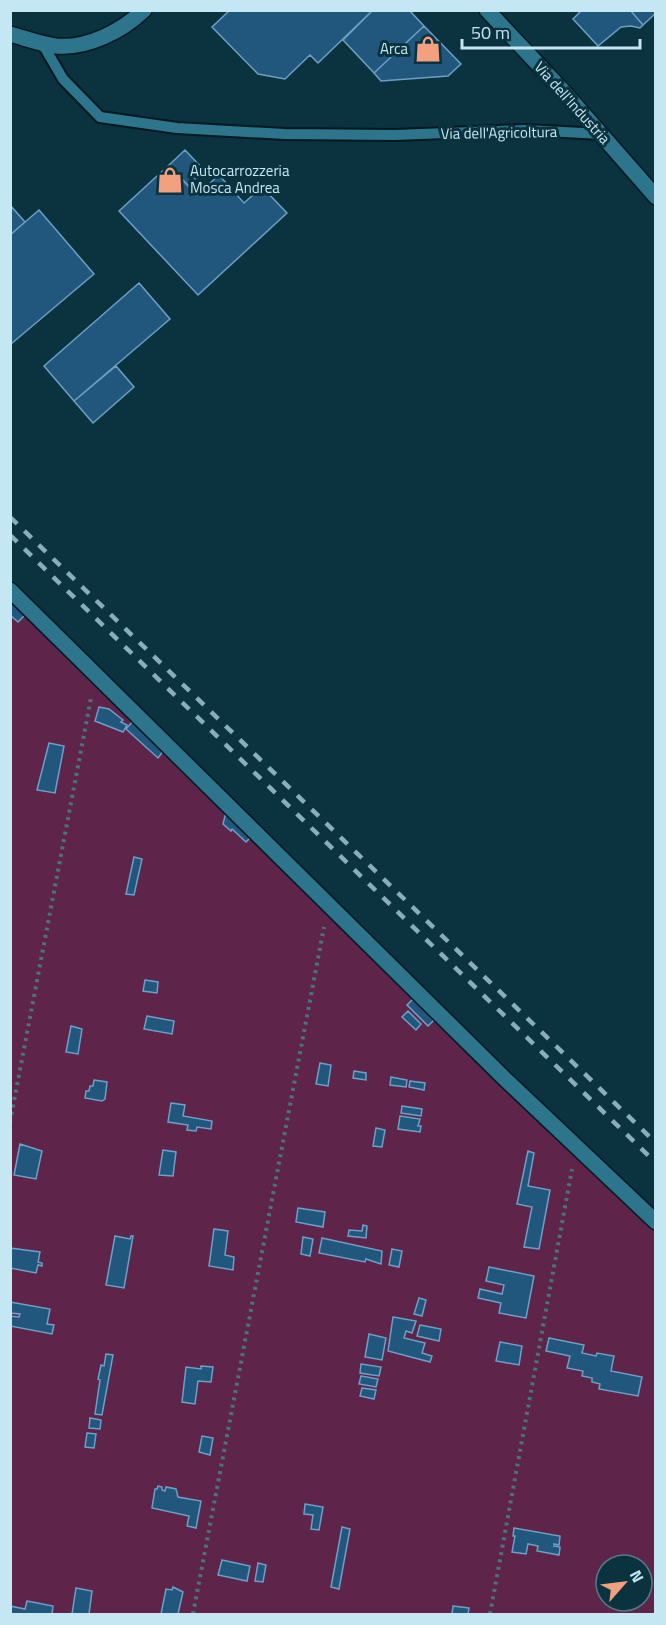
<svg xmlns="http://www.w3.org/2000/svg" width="666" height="1625" font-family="'Titillium Web',sans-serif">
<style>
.green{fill:#5e244a;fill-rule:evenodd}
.building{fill:#21577d;stroke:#6ea0c7;stroke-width:1.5}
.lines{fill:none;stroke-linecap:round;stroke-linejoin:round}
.service-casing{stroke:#031920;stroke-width:14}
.minor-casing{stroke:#031920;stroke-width:18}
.path{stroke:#4d727f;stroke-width:4;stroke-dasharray:3 4.5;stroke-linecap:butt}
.service{stroke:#2c758c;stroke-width:10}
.minor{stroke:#2c758c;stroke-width:15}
.rail{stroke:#8aadba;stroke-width:4.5;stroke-dasharray:10 10;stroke-linecap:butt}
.labels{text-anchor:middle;stroke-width:6;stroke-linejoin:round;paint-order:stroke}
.poi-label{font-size:15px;fill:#c5e6f3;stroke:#0b323f;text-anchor:end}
.street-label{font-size:15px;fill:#c5e6f3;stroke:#0b323f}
</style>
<rect width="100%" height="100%" fill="#0b323f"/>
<path class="green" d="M10 602 655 1230V1614H11ZM606 1565H642V1601H606Z"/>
<path class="building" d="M230 10H373L318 63 310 55 285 79 258 74 212 27Z
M373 10H409L424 26 374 73 343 40Z
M582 10H630L643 25 640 28 631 26 621 27 598 46 573 19Z
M630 10H656V13L643 25Z
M424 26 461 64 448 76 381 81 374 73Z
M185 150 204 170 188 186 169 165Z
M169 165 197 195 219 175 244 203 262 187 287 213 198 295 119 211Z
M10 205 25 222 10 235Z
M39 210 94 274 11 344 10 235Z
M139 283 170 319 74 401 44 366Z
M116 366 134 387 93 423 74 401Z
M10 601 25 615 18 622 10 615Z
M99 707 109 709 123 720 121 722 127 725 123 732 95 721Z
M133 721 164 750 158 758 126 729Z
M49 743 64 746 55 793 37 790Z
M226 812 252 836 246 842 232 829 231 831 223 824Z
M134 857 142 859 134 895 126 894Z
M145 980 158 982 157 993 143 991Z
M414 998 435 1019 428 1026 407 1005Z
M408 1011 421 1024 416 1030 402 1017Z
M147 1016 174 1021 172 1034 144 1029Z
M71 1026 82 1029 78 1054 66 1052Z
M320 1063 331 1065 328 1086 316 1084Z
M354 1071 366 1073V1080L353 1078Z
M391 1077 407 1080 406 1087 390 1085Z
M94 1080 107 1082 105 1099 102 1101 85 1098 86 1091H89L90 1086H93Z
M410 1081 425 1083 424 1090 409 1087Z
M171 1103 185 1105 183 1116 212 1121 211 1129 197 1127 196 1131 187 1130 188 1125 168 1122Z
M402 1106 422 1109 421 1116 401 1113Z
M400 1116 420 1119 418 1126H421L420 1132 398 1129Z
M376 1128 385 1130 382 1147 373 1146Z
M20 1144 42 1151 36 1179 14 1175Z
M163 1150 176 1152 173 1176 159 1175Z
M528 1151 534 1153 528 1186 550 1190 539 1249 524 1247 532 1207 517 1204Z
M298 1208 325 1212 323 1227 296 1222Z
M363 1225 367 1226 366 1238 348 1236 349 1230 362 1231Z
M214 1229 228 1231 225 1255 234 1257 233 1270 209 1266Z
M115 1236 130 1239 131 1236H133L124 1288 106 1285Z
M303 1237 313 1239 310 1256 301 1254Z
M322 1238 382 1251 381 1264 366 1259 365 1262 319 1253Z
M10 1248 40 1252 38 1262 42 1263V1266L38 1265 36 1273 10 1268Z
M392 1249 402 1251 399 1267 389 1265Z
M489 1267 534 1276 526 1318 499 1313 501 1303 478 1298 480 1289 502 1294 504 1285 486 1281Z
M419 1298 426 1300 422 1316 414 1314Z
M10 1302 50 1309 47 1324 54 1325 52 1334 10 1326V1316L19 1317 20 1314 10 1313Z
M393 1317 416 1321 412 1333 406 1331 404 1338 425 1343 422 1353 432 1356 430 1362 388 1351Z
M420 1325 441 1329 439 1341 417 1336Z
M369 1334 386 1338 382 1360 365 1357Z
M549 1338 584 1345 582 1353 596 1356 597 1353 614 1356 611 1371 642 1377 638 1396 599 1389 600 1384 592 1382V1378L582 1376 583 1371 567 1368 570 1356 546 1351Z
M500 1342 522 1346 519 1365 496 1361Z
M106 1354 113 1355 102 1415 95 1414 100 1380 98 1379 101 1365 104 1366Z
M361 1364 381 1367 379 1376 360 1373Z
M201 1366 213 1367 211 1382 198 1381 195 1404 182 1402 186 1367 201 1369Z
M361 1376 378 1379 376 1387 359 1384Z
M362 1388 376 1390 374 1399 360 1396Z
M90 1418 101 1420 100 1429 89 1428Z
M87 1433 96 1434 94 1448 85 1447Z
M202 1436 213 1438 210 1455 199 1452Z
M158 1486 162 1487V1490L165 1491 166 1487 176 1489 178 1497 201 1501 196 1528 187 1526 189 1516 152 1508 155 1489H157Z
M305 1504 323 1507 319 1530 311 1529 313 1515 304 1514Z
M342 1527 350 1529 339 1589 331 1587Z
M514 1528 560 1536 559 1545 554 1544V1546L560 1547 559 1555 537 1551 538 1546 528 1544 526 1554 512 1552 515 1536H513Z
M222 1560 250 1566 247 1581 218 1575Z
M258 1563 266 1565 263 1582 255 1581Z
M173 1587 183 1592 178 1614H161L166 1589 172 1590Z
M76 1588 92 1591 89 1614H72Z
M27 1601 53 1606 52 1614H10V1606L25 1609Z
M453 1606 469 1608 468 1614H452Z"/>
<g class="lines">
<g class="service-casing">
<path id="service" d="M42 43 63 79 100 117 177 128 285 134 395 135 525 130 602 134"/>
</g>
<g class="minor-casing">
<path id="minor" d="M487 10 564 92 656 197
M10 34C25 38 40 44 56 46 87 49 122 31 144 10
M10 590 504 1078 656 1222"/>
</g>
<path class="path" d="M10 1122 91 698
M193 1614 324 927
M490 1614 572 1169"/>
<use href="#service" class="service"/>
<use href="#minor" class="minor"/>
<path class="rail" d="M10 517 656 1143
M10 535 656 1163"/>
</g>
<defs>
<g id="shop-bare" transform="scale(2.07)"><path d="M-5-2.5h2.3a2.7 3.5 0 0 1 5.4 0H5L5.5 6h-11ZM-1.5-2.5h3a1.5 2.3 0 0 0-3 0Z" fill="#f2a07f" stroke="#0b323f" stroke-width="2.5" paint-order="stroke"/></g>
</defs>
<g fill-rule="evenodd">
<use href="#shop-bare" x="428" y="49"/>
<use href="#shop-bare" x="170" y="180"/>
</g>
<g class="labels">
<g class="poi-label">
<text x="408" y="54">Arca</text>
<text x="190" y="176" text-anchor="start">Autocarrozzeria<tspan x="190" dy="17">Mosca Andrea</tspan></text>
</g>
<g class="street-label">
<text transform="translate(572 103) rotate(48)" y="5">Via dell'Industria</text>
<text transform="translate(499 133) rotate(-1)" y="5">Via dell'Agricoltura</text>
</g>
</g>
<rect width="666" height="1625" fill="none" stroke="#c5e6f3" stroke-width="24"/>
<g transform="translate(624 1583) rotate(62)"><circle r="28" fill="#0b323f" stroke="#557a87" stroke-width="1.5"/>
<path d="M0-4.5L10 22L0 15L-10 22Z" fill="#f2a07f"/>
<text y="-9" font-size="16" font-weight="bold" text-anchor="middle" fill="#c5e6f3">N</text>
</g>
<path d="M462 39v9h178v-9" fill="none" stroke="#c5e6f3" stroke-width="3"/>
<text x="471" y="39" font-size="18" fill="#c5e6f3" stroke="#0b323f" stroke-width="4.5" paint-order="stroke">50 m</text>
</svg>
